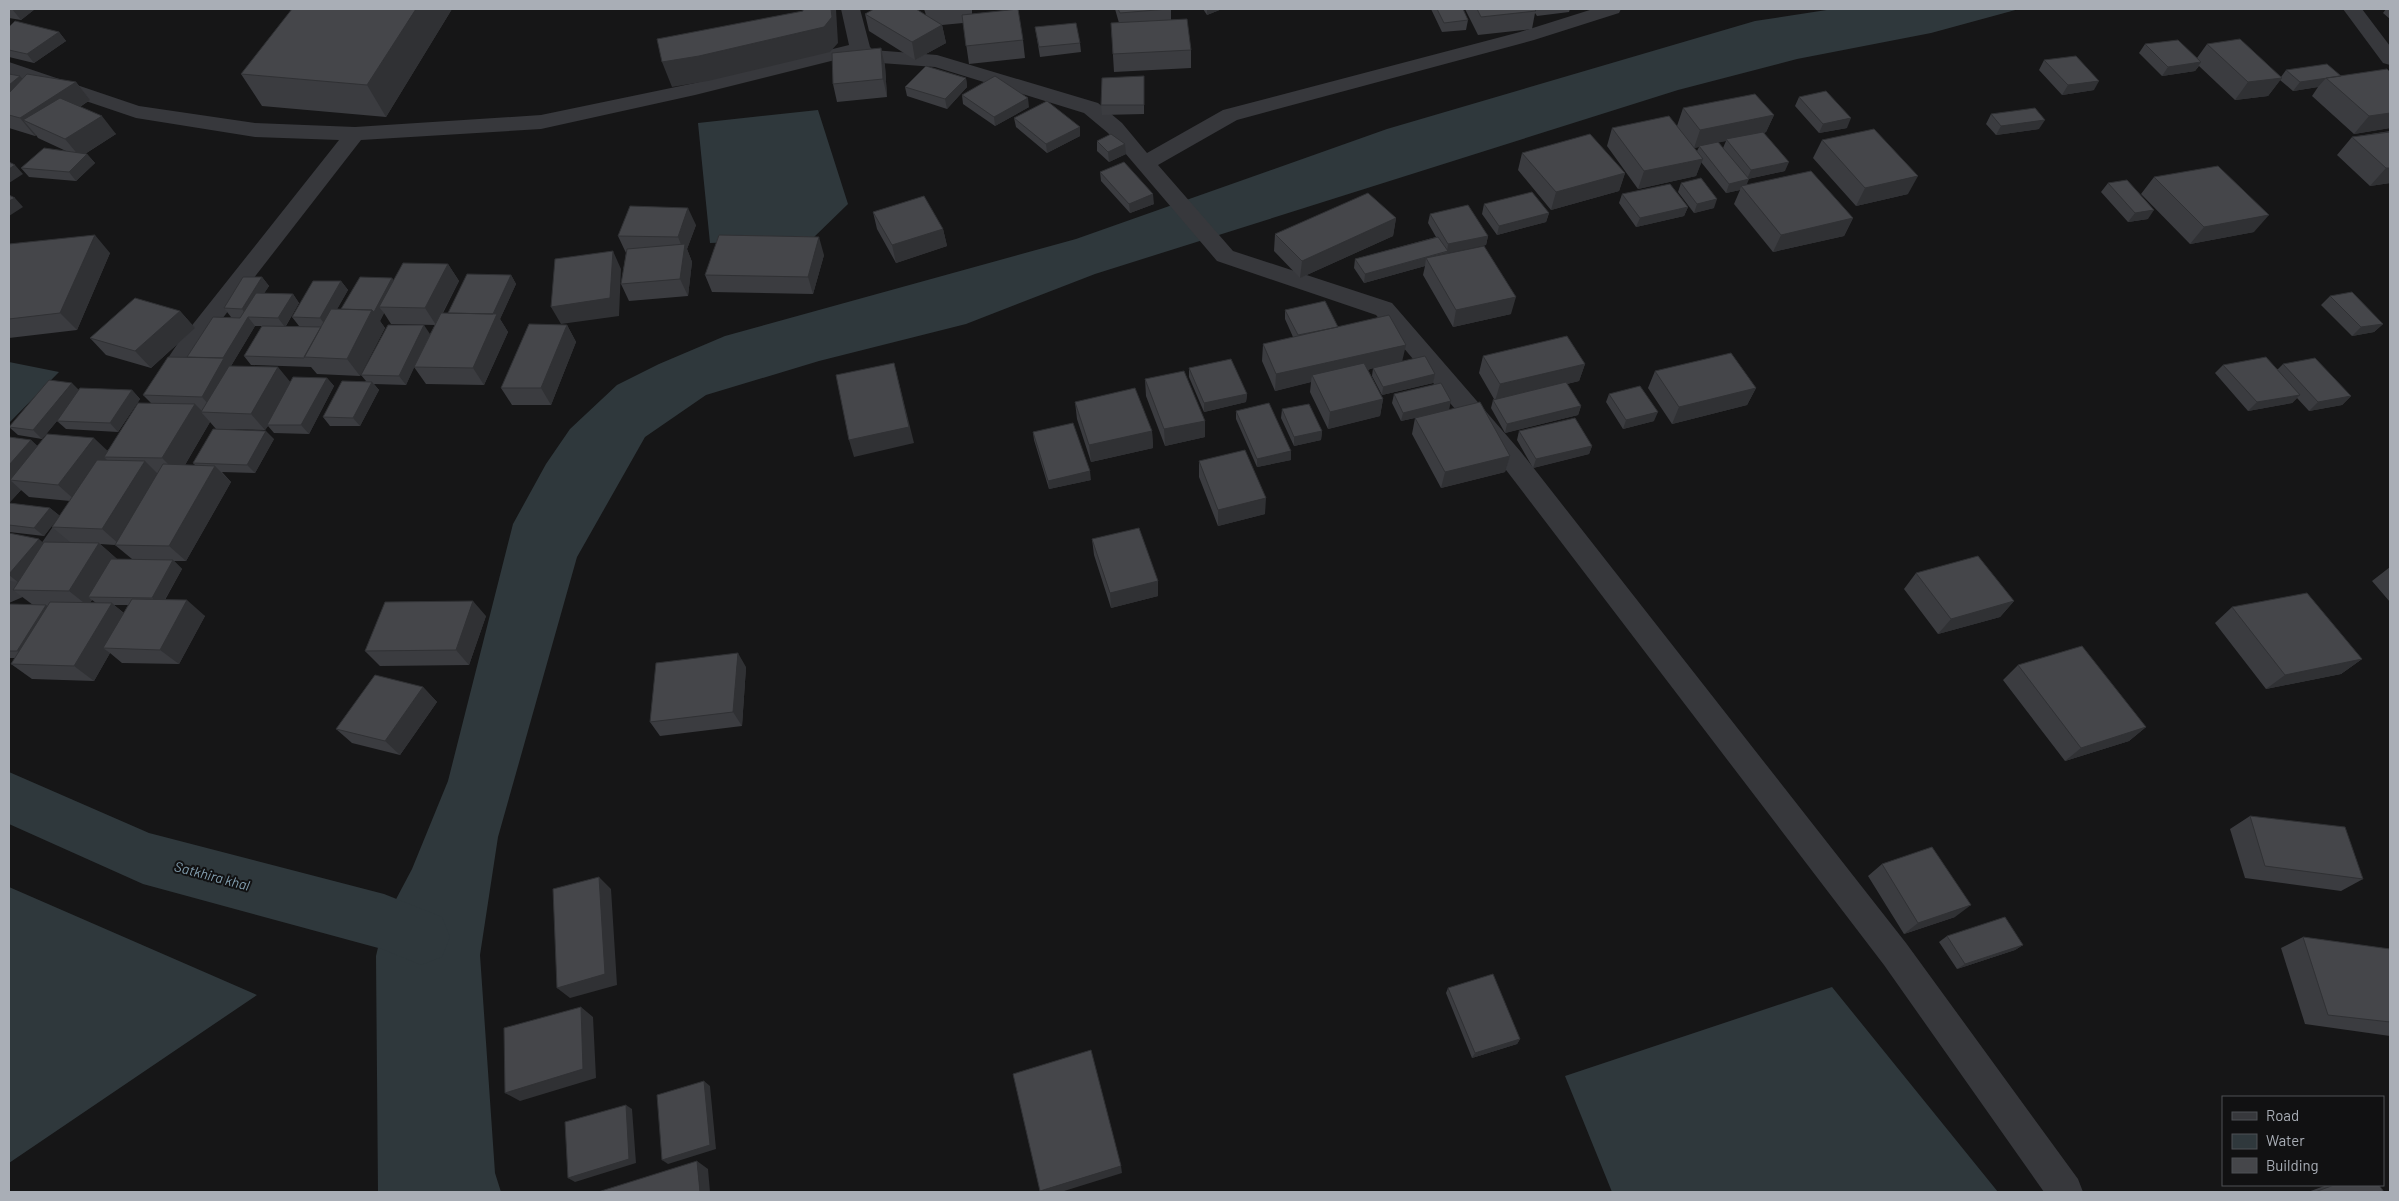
<svg xmlns="http://www.w3.org/2000/svg" width="2399" height="1201" font-family="Barlow,sans-serif">
<style>
.water{fill:#2f383c}
.lines{fill:none;stroke-linecap:round;stroke-linejoin:round}
.canal{fill:#2f383c;fill-rule:evenodd}
.street{fill:#37383c;fill-rule:evenodd}
.wall{fill:#3b3c40;fill-rule:evenodd}
.shaded-wall{fill:#303134}
.building{fill:#45464a;stroke:#303134}
.labels{text-anchor:middle;stroke-width:4;stroke-linejoin:round;paint-order:stroke}
.water-label{font-size:14px;font-style:italic;fill:#829eaf;stroke:#111112}
</style>
<rect width="100%" height="100%" fill="#161617"/>
<path class="water" d="M1833 9H2019L1931 33 1797 59 1678 90 1095 274 966 324 819 361 706 395 645 437 577 557 498 837 480 955 495 1173 501 1192H378L376 956 384 922 412 869 448 781 513 524 546 464 570 429 617 385 659 364 725 336 1076 239 1387 129 1755 21Z
M818 110 848 204 812 239 710 243 698 123Z
M9 362 59 372 9 423Z
M9 887 257 995 9 1163Z
M1832 987 1998 1192H1612L1565 1076Z"/>
<g class="lines">
<path class="canal" d="M9 772 149 833 384 894 442 917 450 937 442 957 421 965 382 949 143 884 9 824Z"/>
<path class="street" d="M841 9H860L870 47 873 50 937 55 1098 103 1122 123 1147 153 1223 110 1520 32 1593 9H1621L1619 13 1534 40 1237 120 1158 165 1233 251 1392 303 1521 452 1906 943 2078 1179 2083 1192H2044L1884 965 1503 466 1376 315 1217 261 1108 133 1084 113 935 67 867 62 860 60 855 55 695 95 541 129 361 140 194 355 169 394 160 397 151 394 148 388 178 343 339 140 255 137 136 118 9 75V62L139 106 255 123 355 127 541 115 695 83 849 45Z
M2343 9H2362L2390 46V65L2383 63Z
M83 493 92 496 96 503 41 589 9 603V579L21 573 74 496Z"/>
</g>
<path class="wall" d="M9 9H35L21 20 9 18Z
M452 9 386 117 262 106 241 74Z
M924 9H972V14L1023 40 1025 58 969 64 963 23 942 25 946 43 915 60 869 31 865 14 926 15Z
M1115 9H1171V20L1191 50V68L1114 72 1111 23H1119Z
M1203 9H1222L1207 15Z
M1431 9H1463L1468 20 1466 30 1442 32Z
M1465 9H1570L1569 12 1537 16 1535 13 1532 29 1478 35Z
M2386 9H2390V19L2383 13Z
M9 27 59 32 66 41 34 63 9 57Z
M1035 27 1080 43 1081 52 1040 57Z
M2145 44 2197 58 2207 44 2281 77 2286 70 2341 76 2390 72V128L2354 134 2312 96 2318 87 2293 91 2280 80 2268 96 2235 100 2199 66 2195 71 2162 76 2139 53Z
M881 48 885 66 887 97 837 102 833 84Z
M2044 60 2094 90 2062 95 2039 70Z
M9 74 23 79 76 82 90 100 80 107 116 134 85 154H87L95 163 76 181 29 177 21 168 66 151 38 138 36 135 35 136 9 128Z
M1144 76V114L1102 115 1101 105Z
M966 78 967 87 947 109 907 96 905 87Z
M962 95 1029 107 995 126 963 104Z
M1799 97 1847 128 1819 133 1795 106Z
M1683 108 1774 115 1766 132 1764 133 1785 171 1748 179 1746 185 1853 218 1844 236 1773 252 1734 204 1740 190 1726 193 1701 162 1696 176 1638 189 1607 146 1612 128 1677 126ZM1726 141 1723 148 1718 142ZM1699 147 1697 151 1694 148Z
M1991 114 2039 129 1996 135 1986 124Z
M1014 118 1080 136 1047 153 1016 127Z
M2390 131V183L2370 186 2337 155 2352 137Z
M1822 140 1908 194 1856 206 1813 158Z
M1097 141 1126 154 1109 162 1097 151Z
M1522 153 1625 173 1619 191 1551 210 1518 170Z
M1100 172 1154 204 1130 213 1101 181Z
M2154 177 2254 232 2190 244 2141 194Z
M1681 183 1714 208 1694 213 1678 192Z
M2108 183 2148 219 2128 222 2101 192Z
M1622 194 1688 207 1684 216 1636 227 1619 203Z
M1484 204 1549 213 1546 222 1497 235 1482 214Z
M873 212 943 229 947 246 896 263 877 229Z
M1430 214 1488 236 1486 245 1448 253 1511 314 1453 327 1423 275 1425 266 1364 283 1354 268 1355 259 1436 237 1428 223Z
M1396 218 1393 236 1300 278 1274 251 1275 234Z
M696 225 687 249 692 262 688 296 629 301 621 284 626 253 618 236Z
M9 244 110 253 77 330 9 338Z
M824 255 813 294 712 292 705 275Z
M448 264 459 281 443 313H448L511 275 516 284 500 319 508 332 484 385 426 384 414 367 406 385 374 384 379 390 360 426H330L323 417 366 381 361 375 430 334 435 325 391 324 384 313 380 321 385 328 360 376 317 374 311 367 251 365 244 356 262 326H255L231 366 290 382 327 378 334 386 309 434 274 433 268 426 265 430 216 429 210 422 185 465H195L193 463 274 439 255 473 222 472 231 482 186 561H174L182 569 165 600 205 616 179 664 122 663 110 653 94 681 32 679 11 664 15 658H9V604L33 605 13 590 18 582 9 581V533L43 543 70 542 52 527 59 516 44 536 9 532V503L50 508 60 516 70 501 29 497 21 490 10 502H9V437L31 440 37 446 107 451 151 403 143 395 187 357 231 317 224 308 262 277 269 286 264 293 293 294 299 303 286 326H299L292 317 341 281 348 290 337 309H341L392 278 393 280ZM100 544 115 545 132 559H117ZM92 600 96 603H90ZM114 605H128L124 613Z
M2330 296 2383 324 2374 332 2352 336 2321 305Z
M1285 310 1338 327 1403 361 1435 374 1433 383 1382 395 1372 376 1373 368 1368 370 1383 399 1380 416 1328 429 1310 392 1311 382 1275 391 1262 361 1263 344 1293 337 1285 319Z
M180 311 195 328 151 368 106 355 90 338Z
M567 325 576 342 551 405H512L501 388Z
M1483 356 1585 364 1579 381 1567 384 1581 406 1578 415 1505 433 1491 408 1493 400 1494 399 1479 373Z
M2283 364 2351 396 2342 405 2309 411 2297 398 2292 403 2248 411 2215 373 2223 365 2278 369Z
M1189 368 1247 394 1246 402 1204 412 1189 377Z
M1655 371 1756 388 1747 405 1672 424 1648 388Z
M1145 379 1205 421V437L1165 446 1146 396Z
M79 390H132L140 399 118 432 66 429 57 421 42 439 18 435 9 427Z
M1394 394 1449 410 1510 456 1505 472 1441 488 1412 434 1415 418 1401 421 1392 403Z
M1609 394 1654 421 1623 429 1606 402Z
M1075 402 1152 431 1153 448 1091 462 1077 419Z
M1282 409 1322 431 1321 440 1294 446 1281 418Z
M1236 411 1291 460 1257 467 1236 419Z
M1519 431 1592 446 1589 454 1533 468 1517 440Z
M1033 432 1091 480 1049 489 1034 440Z
M1199 461 1265 514 1218 526 1199 477Z
M1092 539 1158 581V596L1111 608 1094 555Z
M2390 567V602L2372 581Z
M1916 573 2014 601 2000 617 1938 634 1904 589Z
M2232 607 2362 659 2341 674 2266 689 2215 623Z
M486 616 469 665 380 666 365 651Z
M2018 665 2146 727 2129 741 2065 761 2003 680Z
M746 667 742 726 660 736 650 722Z
M423 687 437 702 400 755 352 743 336 729Z
M2250 816 2363 879 2341 891 2245 878 2230 829Z
M1882 864 1955 917 1904 934 1868 876Z
M1947 936 2023 945 2015 950 1957 969 1939 942Z
M2303 937 2390 949V1036L2305 1024 2281 948Z
M1448 988 1520 1039 1517 1044 1472 1058 1446 993Z
M2327 1185H2379L2384 1192H2308Z"/>
<path class="shaded-wall" d="M12 9H35L21 20Z
M416 9H452L386 117 367 85Z
M831 9H836L838 43 830 52 708 81 672 87 662 62Z
M1207 9H1222L1207 15Z
M942 25 946 43 915 60 912 42Z
M59 32 66 41 34 63 27 54Z
M881 48 885 66 887 97 883 79Z
M2201 62 2195 71 2162 76 2168 67Z
M20 76 28 85 9 100V85Z
M966 78 967 87 947 109 945 99Z
M2282 78 2268 96 2235 100 2248 82Z
M2326 78 2318 87 2293 91 2300 82Z
M2099 81 2094 90 2062 95 2068 85Z
M76 82 90 100 44 130 23 120 36 135 35 136 20 118Z
M1028 98 1029 107 995 126 994 117Z
M2390 113V128L2354 134 2369 116Z
M1774 115 1766 132 1727 141 1726 139V141L1694 148 1700 130Z
M102 116 116 134 80 157 65 139Z
M1851 118 1847 128 1819 133 1823 124Z
M2045 120 2039 129 1996 135 2001 126Z
M1080 127V136L1047 153 1046 144Z
M1125 144 1126 154 1109 162 1108 152Z
M87 154 95 163 76 181 69 172Z
M1703 159 1696 176 1638 189 1644 171Z
M1789 162 1785 171 1747 179 1751 170Z
M15 165 23 174 9 183V169Z
M2386 168H2390V183L2370 186Z
M1625 173 1619 191 1551 210 1556 192Z
M1918 176 1908 194 1856 206 1865 188Z
M1749 179 1745 189 1741 186 1740 190 1726 193 1729 184Z
M1153 194 1154 204 1130 213 1129 204Z
M15 198 23 207 9 216V201Z
M1717 199 1714 208 1694 213 1697 204Z
M1688 207 1684 216 1636 227 1640 218Z
M688 208 696 225 687 249 692 262 688 296 680 279 684 252 678 237Z
M2154 210 2148 219 2128 222 2135 213Z
M1549 213 1546 222 1497 235 1499 226Z
M2269 215 2254 232 2190 244 2204 227Z
M1396 218 1393 236 1300 278 1302 261Z
M1853 218 1844 236 1773 252 1781 235Z
M943 229 947 246 896 263 892 245Z
M95 235 110 253 77 330 60 313Z
M1488 236 1486 245 1426 258 1425 266 1364 283 1365 274 1447 252 1448 244Z
M819 237 824 255 813 294 808 277Z
M613 251 621 269 619 316 561 324 551 307Z
M448 264 459 281 436 325 425 308Z
M511 275 516 284 500 319 508 332 484 385 473 368 492 316Z
M262 277 269 286 249 317H248L242 309Z
M392 278 398 287 379 307 384 313 380 321 385 328 360 376 347 359 372 310Z
M341 281 348 290 327 327 320 318Z
M293 294 299 303 285 327 278 318Z
M1516 297 1511 314 1453 327 1456 310Z
M180 311 195 328 151 368 135 351Z
M248 317 255 326 231 366 216 413 202 397 218 365Z
M2383 324 2374 332 2352 336 2361 327Z
M424 325 430 334 406 385 399 376Z
M567 325 576 342 551 405 541 388Z
M1406 345 1402 362 1315 381 1312 375 1311 382 1275 391 1276 374Z
M894 363 914 443 854 457 849 440Z
M1585 364 1579 381 1495 401 1500 384Z
M278 367 292 384 267 425 268 426 265 430 251 414Z
M1435 374 1433 383 1382 395 1383 387Z
M327 378 334 386 309 434 301 425Z
M372 382 379 390 360 426 353 418Z
M72 383 81 392 42 439 33 430Z
M1756 388 1747 405 1672 424 1679 407Z
M132 390 140 399 118 432 110 423Z
M1247 394 1246 402 1204 412V403Z
M2300 395 2292 403 2248 411 2257 402Z
M2351 396 2342 405 2309 411 2318 402Z
M1383 399 1380 416 1328 429 1330 412Z
M1451 401 1449 410 1401 421 1403 413Z
M195 404 203 412H201L210 422 179 475 162 458Z
M1581 406 1578 415 1505 433 1507 424Z
M1658 412 1654 421 1623 429 1626 420Z
M1205 421V437L1165 446 1164 429Z
M266 431 274 439 255 473 247 465Z
M1152 431 1153 448 1091 462 1089 445Z
M1322 431 1321 440 1294 446V437Z
M94 438 111 454 104 457 107 460 76 501 58 485Z
M31 440 50 457 10 480 21 490 10 502 9 501V465Z
M1592 446 1589 454 1533 468 1536 459Z
M1291 451V460L1257 467V459Z
M1510 456 1505 472 1441 488 1445 472Z
M145 461 162 478 120 545 102 529Z
M215 466 231 482 186 561 169 546Z
M1090 471 1091 480 1049 489 1048 481Z
M1266 498 1265 514 1218 526V510Z
M50 508 60 516 44 536 34 528Z
M39 539 48 547 19 583 9 575V574Z
M99 543 117 559 88 597 92 600 88 606 69 591Z
M173 560 182 569 161 606 152 598Z
M1158 581V596L1111 608 1110 593Z
M187 600 205 616 179 664 160 650Z
M473 601 486 616 469 665 456 650Z
M2014 601 2000 617 1938 634 1951 619Z
M112 603 130 619 103 648 110 653 94 681 74 666Z
M46 605 57 613 28 659 17 651Z
M738 653 746 667 742 726 733 712Z
M2362 659 2341 674 2266 689 2285 675Z
M423 687 437 702 400 755 385 741Z
M2146 727 2129 741 2065 761 2081 748Z
M599 877 611 889 617 985 570 998 557 988Z
M1971 905 1955 917 1904 934 1918 923Z
M2023 945 2015 950 1957 969 1965 964Z
M581 1007 593 1017 596 1078 520 1101 505 1093Z
M1520 1039 1517 1044 1472 1058 1475 1053Z
M704 1081 710 1086 716 1149 668 1164 662 1160Z
M626 1105 632 1109 636 1163 575 1182 568 1178Z
M697 1161 708 1169 710 1192H700Z
M1121 1166 1122 1173 1061 1192H1040V1191Z"/>
<path class="building" d="M292 9H416L367 85 241 74Z
M803 9H831L832 17 824 27 699 56 662 62 657 39 803 11Z
M874 9H916L942 25 912 42 865 14Z
M1018 9 1023 40 966 46 962 15Z
M1118 9H1168L1120 13Z
M1437 9H1463L1468 20 1444 23Z
M1477 9H1534L1536 11 1481 17Z
M1187 19 1191 50 1113 54 1111 23Z
M15 21 59 32 27 54 9 50V27Z
M1076 23 1080 43 1039 47 1035 27Z
M2240 39 2282 78 2248 82 2207 44Z
M2178 40 2201 62 2168 67 2145 44Z
M881 48 883 79 833 84 832 53Z
M2076 56 2099 81 2068 85 2044 60Z
M2327 64 2341 76 2300 82 2286 70Z
M926 66 966 78 945 99 905 87Z
M2387 69 2390 72V113L2369 116 2326 78Z
M9 74 20 76 9 85Z
M27 74 76 82 20 118 9 115V93Z
M995 76 1028 98 994 117 962 95Z
M1144 76V105H1101L1102 78Z
M1826 91 1851 118 1823 124 1799 97Z
M1755 94 1774 115 1700 130 1683 108Z
M60 98 102 116 65 139 23 120Z
M1047 101 1080 127 1046 144 1014 118Z
M2035 108 2045 120 2001 126 1991 114Z
M1669 116 1703 159 1644 171 1612 128Z
M1874 129 1918 176 1865 188 1822 140Z
M1763 132 1789 162 1751 170 1726 139Z
M2390 132V168H2386L2352 137Z
M1111 134 1125 144 1108 152 1097 141Z
M1590 134 1625 173 1556 192 1522 153Z
M1718 142 1749 179 1729 184 1699 146Z
M44 148 87 154 69 172 21 168Z
M9 162 15 165 9 169Z
M1124 162 1153 194 1129 204 1100 172Z
M2218 166 2269 215 2204 227 2154 177Z
M1811 171 1853 218 1781 235 1741 186Z
M1701 178 1717 199 1697 204 1681 183Z
M2127 180 2154 210 2135 213 2108 183Z
M1670 184 1688 207 1640 218 1622 194Z
M1532 192 1549 213 1499 226 1484 204Z
M1368 193 1396 218 1302 261 1275 234Z
M9 195 15 198 9 201Z
M924 196 943 229 892 245 873 212Z
M1468 205 1488 236 1448 244 1430 214Z
M630 206 688 208 678 237 618 236Z
M95 235 60 313 9 319V244Z
M719 235 819 237 808 277 705 275Z
M1438 237 1448 251 1365 274 1355 259Z
M685 244 680 279 621 284 627 249Z
M1484 246 1516 297 1456 310 1426 258Z
M613 251 610 298 551 307 555 259Z
M403 263 448 264 425 308 379 307Z
M467 274 511 275 493 314 448 313Z
M243 277H262L242 309 224 308Z
M360 277 392 278 374 312 372 310 341 309Z
M313 281H341L320 318 292 317Z
M2352 292 2383 324 2361 327 2330 296Z
M256 293 293 294 278 318 248 317 223 358 187 357 213 317 240 318Z
M135 298 180 311 135 351 90 338Z
M1325 301 1338 327 1298 335 1285 310Z
M331 309 372 310 347 359 304 357Z
M441 313 497 314 473 368 414 367Z
M1389 315 1406 345 1276 374 1263 344Z
M529 324 567 325 541 388H501Z
M388 325H424L399 376 361 375Z
M262 326 321 327 304 358 244 356Z
M1567 336 1585 364 1500 384 1483 356Z
M1731 353 1756 388 1679 407 1655 371Z
M1425 356 1435 374 1383 387 1373 368Z
M168 357 224 358 202 397 143 395Z
M2266 357 2300 395 2257 402 2223 365Z
M2315 358 2351 396 2318 402 2283 364Z
M1231 359 1247 394 1204 403 1189 368Z
M894 363 909 427 849 440 836 375Z
M1364 363 1383 399 1330 412 1312 375Z
M229 366 278 367 251 414 201 412Z
M1184 371 1205 421 1164 429 1145 379Z
M293 377 327 378 301 425H267Z
M49 380 72 383 33 430 9 427Z
M342 381 372 382 353 418 323 417Z
M1566 382 1581 406 1507 424 1493 400Z
M1441 383 1451 401 1403 413 1394 394Z
M1640 386 1658 412 1626 420 1609 394Z
M80 388 132 390 110 423 57 421Z
M1135 388 1152 431 1089 445 1075 402Z
M1480 402 1510 456 1445 472 1415 418Z
M138 403 195 404 162 458 104 457Z
M1269 403 1291 451 1257 459 1236 411Z
M1309 404 1322 431 1294 437 1282 409Z
M1575 418 1592 446 1536 459 1519 431Z
M1073 423 1090 471 1048 481 1033 432Z
M213 429 266 431 247 465 193 463Z
M47 434 94 438 58 485 10 480Z
M9 437 31 440 9 465Z
M1245 450 1266 498 1218 510 1199 461Z
M97 460 145 461 102 529 52 527Z
M163 464 215 466 169 546 115 545Z
M9 503 50 508 34 528 9 525Z
M1139 528 1158 581 1110 593 1092 539Z
M9 533 39 539 9 574Z
M44 542 99 543 69 591 13 590Z
M1978 556 2014 601 1951 619 1916 573Z
M111 559 173 560 152 598 88 597Z
M2307 593 2362 659 2285 675 2232 607Z
M132 599 187 600 160 650 103 648Z
M473 601 456 650 365 651 385 602Z
M50 602 112 603 74 666 11 664Z
M9 604 46 605 17 651H9Z
M2082 646 2146 727 2081 748 2018 665Z
M738 653 733 712 650 722 656 663Z
M375 675 423 687 385 741 336 729Z
M2250 816 2345 827 2363 879 2265 866Z
M1932 847 1971 905 1918 923 1882 864Z
M599 877 605 974 557 988 553 889Z
M2005 917 2023 945 1965 964 1947 936Z
M2303 937 2390 949V1022L2328 1015Z
M1493 974 1520 1039 1475 1053 1448 988Z
M581 1007 583 1069 505 1093 504 1028Z
M1091 1050 1121 1166 1040 1191 1013 1074Z
M704 1081 710 1145 662 1160 657 1095Z
M626 1105 629 1159 568 1178 565 1122Z
M697 1161 700 1192H598Z
M2334 1185H2379L2384 1192H2315Z"/>
<g class="labels">
<g class="water-label">
<text transform="translate(212 876) rotate(15)" y="5">Satkhira khal</text>
</g>
</g>
<rect width="2399" height="1201" fill="none" stroke="#a9aeb6" stroke-width="20"/>
<rect x="2222" y="1096" width="162" height="90" fill="#111112" stroke="#4e5054"/>
<rect x="2232" y="1112" width="25" height="8" fill="#37383c" stroke="#4e5054"/>
<text x="2266" y="1121" font-size="15" fill="#a9aeb6">Road</text>
<rect x="2232" y="1134" width="25" height="15" fill="#2f383c" stroke="#4e5054"/>
<text x="2266" y="1146" font-size="15" fill="#a9aeb6">Water</text>
<rect x="2232" y="1158" width="25" height="15" fill="#45464a" stroke="#4e5054"/>
<text x="2266" y="1171" font-size="15" fill="#a9aeb6">Building</text>
</svg>
